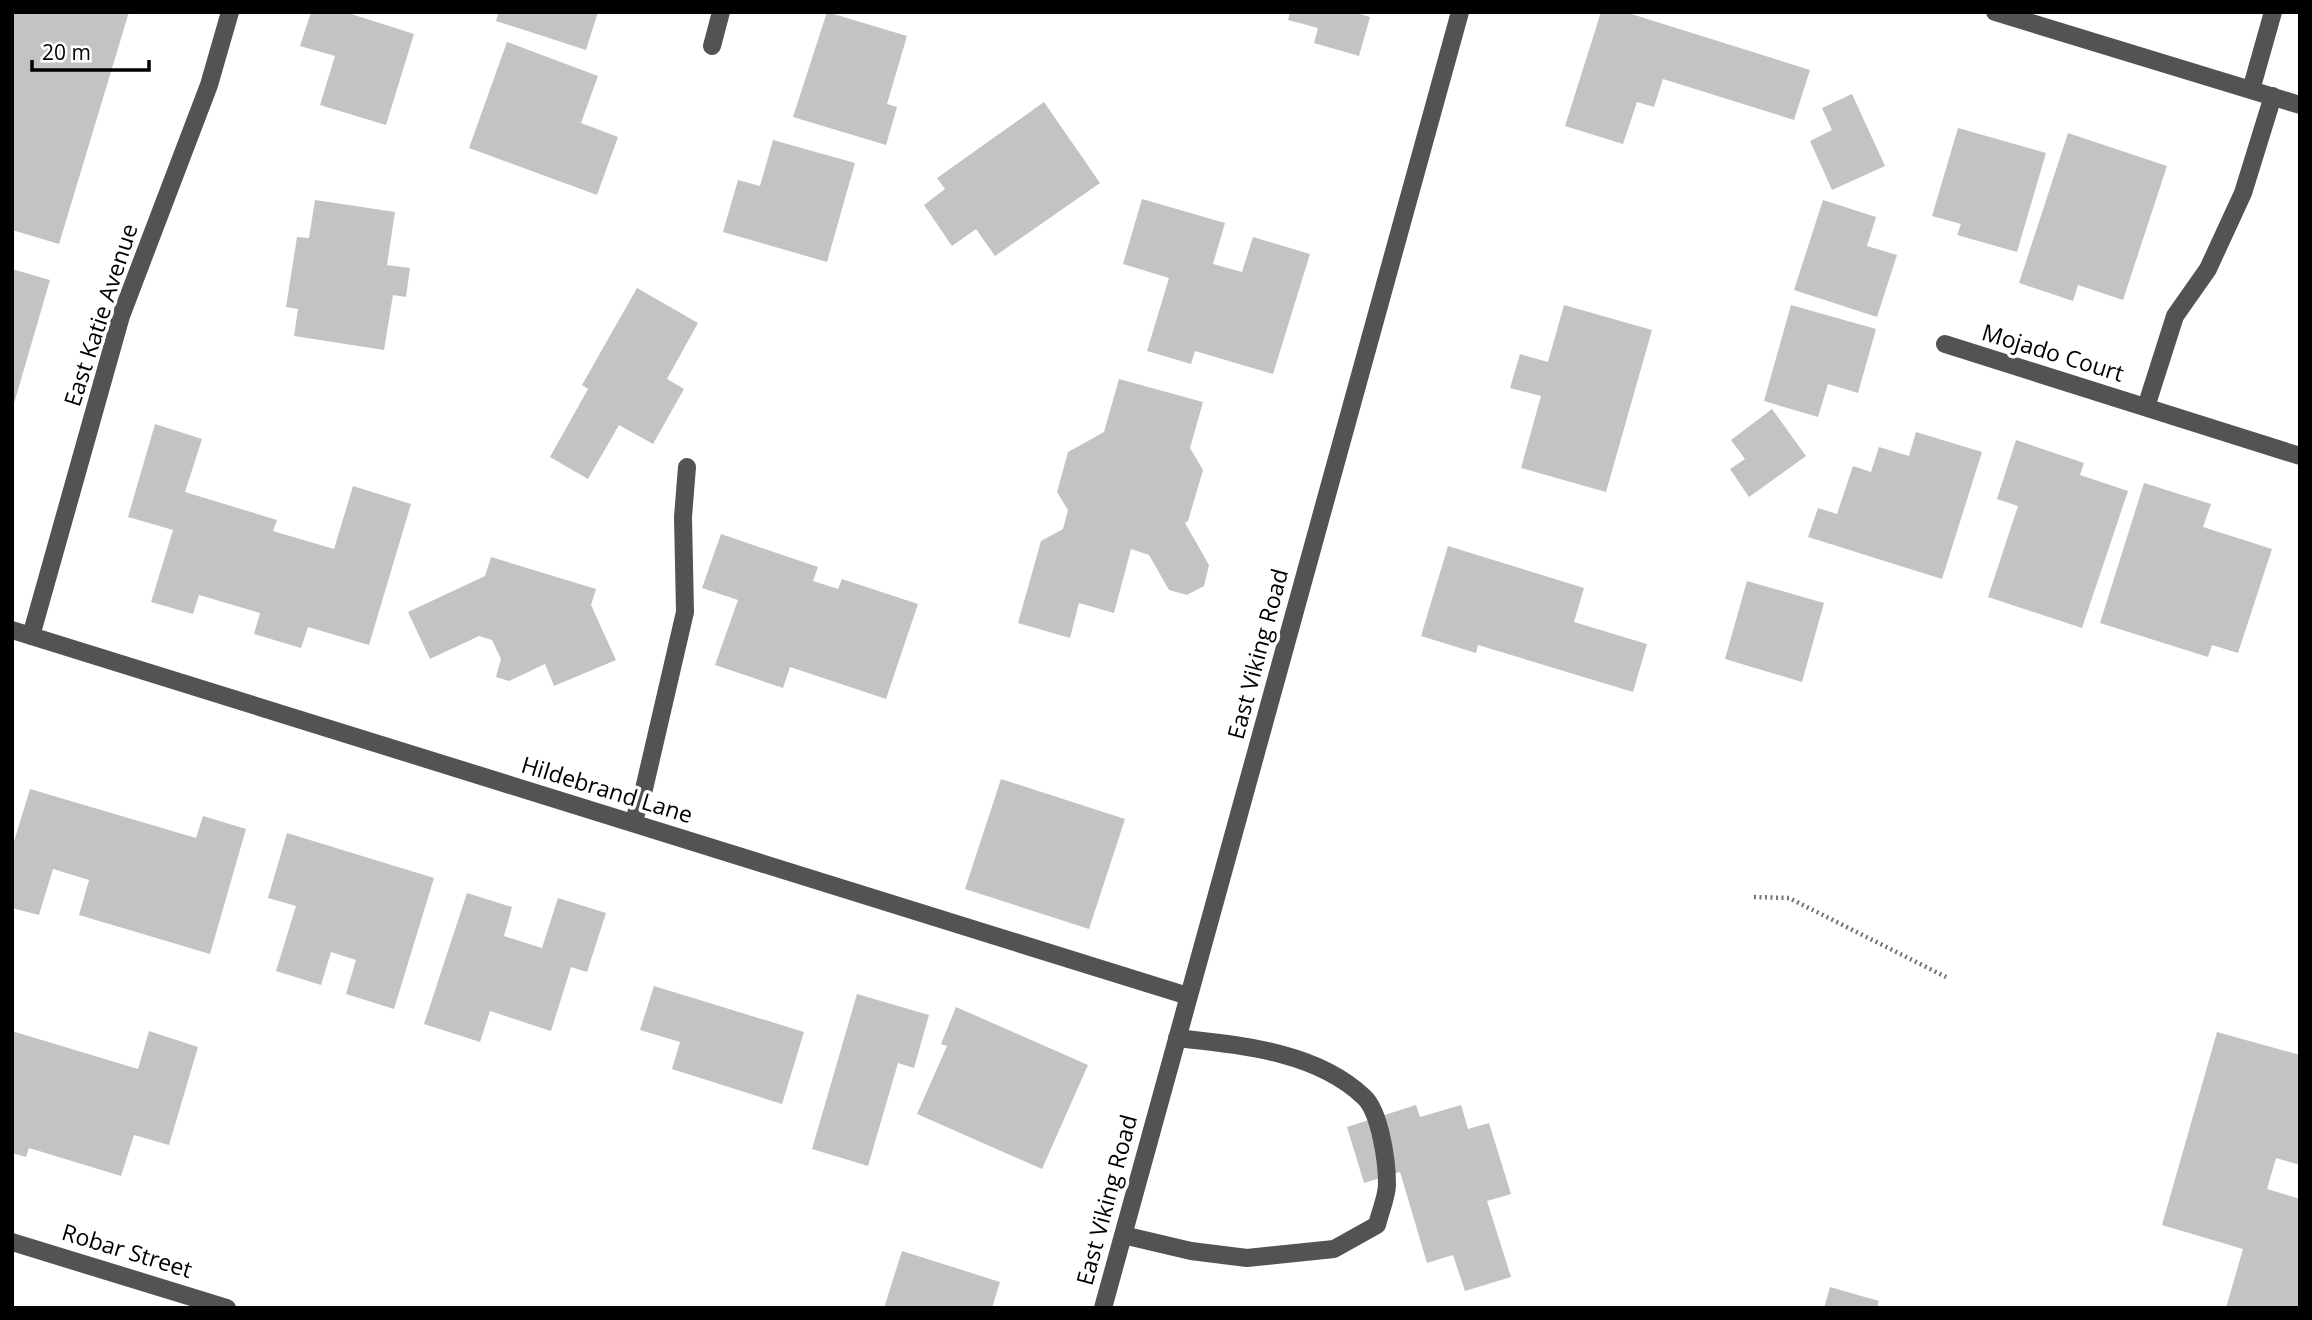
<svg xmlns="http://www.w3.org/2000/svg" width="2312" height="1320" font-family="'Open Sans',sans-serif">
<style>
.building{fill:#c3c3c3}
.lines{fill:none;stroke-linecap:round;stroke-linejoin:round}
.path{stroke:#757575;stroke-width:4.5;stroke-dasharray:2 3.5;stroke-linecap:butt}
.minor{stroke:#535353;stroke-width:18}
.labels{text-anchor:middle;stroke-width:7;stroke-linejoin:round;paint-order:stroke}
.street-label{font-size:23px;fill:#000;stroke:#fff}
</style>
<rect width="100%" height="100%" fill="#fff"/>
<path class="building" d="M12 12H129L59 244 12 230Z
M311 12H345L414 34 386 125 320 105 335 56 300 46Z
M499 12H598L586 50 496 21Z
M827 12 907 36 887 104 897 107 886 145 793 117Z
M1290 12H1354L1370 17 1359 56 1314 43 1318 28 1288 20Z
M1601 12H1625L1810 70 1794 120 1663 79 1654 107 1637 102 1623 144 1565 126Z
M507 42 598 76 581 123 618 137 597 195 469 148Z
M1852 94 1885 166 1832 190 1810 141 1832 130 1822 108Z
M1044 102 1100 183 995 256 976 229 952 246 924 205 945 189 937 178Z
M1958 128 2046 153 2017 252 1957 235 1961 224 1932 216Z
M2068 133 2167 166 2123 300 2078 285 2073 301 2019 283Z
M773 140 855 163 827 262 723 232 738 180 760 186Z
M1142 199 1225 223 1213 264 1242 272 1253 237 1310 254 1273 374 1195 351 1191 364 1147 351 1169 278 1123 264Z
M315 200 395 212 387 265 410 268 406 297 393 295 384 350 294 336 298 309 286 307 297 237 309 238Z
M1823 200 1876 217 1867 246 1897 255 1877 317 1794 290Z
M12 269 50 280 13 407 12 406Z
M637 288 698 323 667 379 684 389 653 444 619 425 588 479 550 457 588 389 582 385Z
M1564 305 1652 330 1606 492 1521 468 1541 396 1510 388 1520 354 1548 362Z
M1791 305 1876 329 1858 393 1828 384 1818 417 1764 401Z
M1119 379 1203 402 1190 448 1203 470 1188 521 1185 523 1209 565 1204 586 1187 595 1169 590 1149 555 1131 549 1114 613 1079 603 1070 638 1018 623 1041 541 1063 529 1068 510 1057 492 1068 452 1104 432Z
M1772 409 1806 456 1749 497 1730 469 1745 459 1731 440Z
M155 424 202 439 185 492 277 520 273 531 334 549 353 486 411 504 369 645 308 627 301 648 254 634 260 613 199 595 193 614 151 602 173 530 128 517Z
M1916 432 1982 452 1942 579 1808 537 1818 508 1837 514 1853 466 1871 472 1879 447 1909 456Z
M2016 440 2084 463 2080 475 2128 491 2082 628 1988 597 2018 506 1997 499Z
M2144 483 2211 504 2203 527 2272 549 2238 653 2212 645 2208 657 2100 623Z
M721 534 818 567 813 581 838 589 842 579 918 604 886 699 790 667 783 688 715 665 738 600 702 588Z
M1448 546 1584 588 1574 622 1647 644 1633 692 1478 645 1476 653 1421 636Z
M491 557 596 589 591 605 616 660 554 686 545 664 509 681 496 677 501 659 492 640 479 636 430 659 408 612 485 576Z
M1747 581 1824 603 1802 682 1725 659Z
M1001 779 1125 819 1089 929 965 889Z
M30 789 196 838 203 816 246 829 210 954 79 915 89 880 53 869 39 915 12 908V848Z
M287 833 434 878 394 1009 346 994 356 960 331 952 321 985 276 971 296 906 268 898Z
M467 893 512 907 504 936 542 948 558 898 606 913 587 972 571 967 551 1031 490 1011 480 1042 424 1024Z
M654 986 804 1032 782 1104 672 1069 680 1042 640 1030Z
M857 994 929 1015 914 1068 898 1063 868 1166 812 1149Z
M956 1007 1088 1065 1042 1169 917 1114 947 1046 941 1044Z
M12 1031 138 1069 149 1031 198 1047 169 1145 134 1135 121 1176 29 1148 26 1157 12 1153Z
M2217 1032 2300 1055V1165L2276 1158 2267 1189 2300 1199V1308H2226L2243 1249 2162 1225Z
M1416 1105 1420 1117 1461 1105 1468 1129 1489 1123 1511 1194 1487 1201 1511 1277 1465 1291 1453 1255 1427 1263 1400 1172 1364 1183 1347 1127Z
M902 1251 1000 1282 992 1308H884Z
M1830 1287 1879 1301 1877 1308H1824Z"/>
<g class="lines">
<path class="path" d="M1754 897 1789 898 1948 978"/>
<path class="minor" d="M1995 12 2300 105
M712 46 721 12
M2251 90 2273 12
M1945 344 2300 456
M2146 407 2175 316 2208 269 2243 193 2273 96
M12 630 1188 996
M31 636 121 316 209 85 230 12
M633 823 644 789 685 612 683 517 687 467
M1123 1235 1191 1251 1247 1258 1334 1249 1377 1225C1380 1212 1387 1197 1387 1184 1387 1161 1380 1112 1364 1097 1316 1051 1239 1045 1177 1038
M12 1242 227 1308
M1103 1308 1460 12"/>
</g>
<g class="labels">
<g class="street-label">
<text transform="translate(101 315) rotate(-72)" y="8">East Katie Avenue</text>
<text transform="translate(2053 353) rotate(17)" y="8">Mojado Court</text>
<text transform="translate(1258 654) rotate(-75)" y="8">East Viking Road</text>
<text transform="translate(607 790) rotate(17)" y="8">Hildebrand Lane</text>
<text transform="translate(1107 1200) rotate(-75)" y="8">East Viking Road</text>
<text transform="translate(127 1251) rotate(17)" y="8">Robar Street</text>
</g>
</g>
<rect width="2312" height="1320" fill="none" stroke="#000000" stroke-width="28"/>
<path d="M32 60v10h117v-10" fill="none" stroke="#000000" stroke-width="3.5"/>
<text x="42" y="60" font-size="21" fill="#000000" stroke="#ffffff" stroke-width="5" paint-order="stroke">20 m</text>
</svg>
